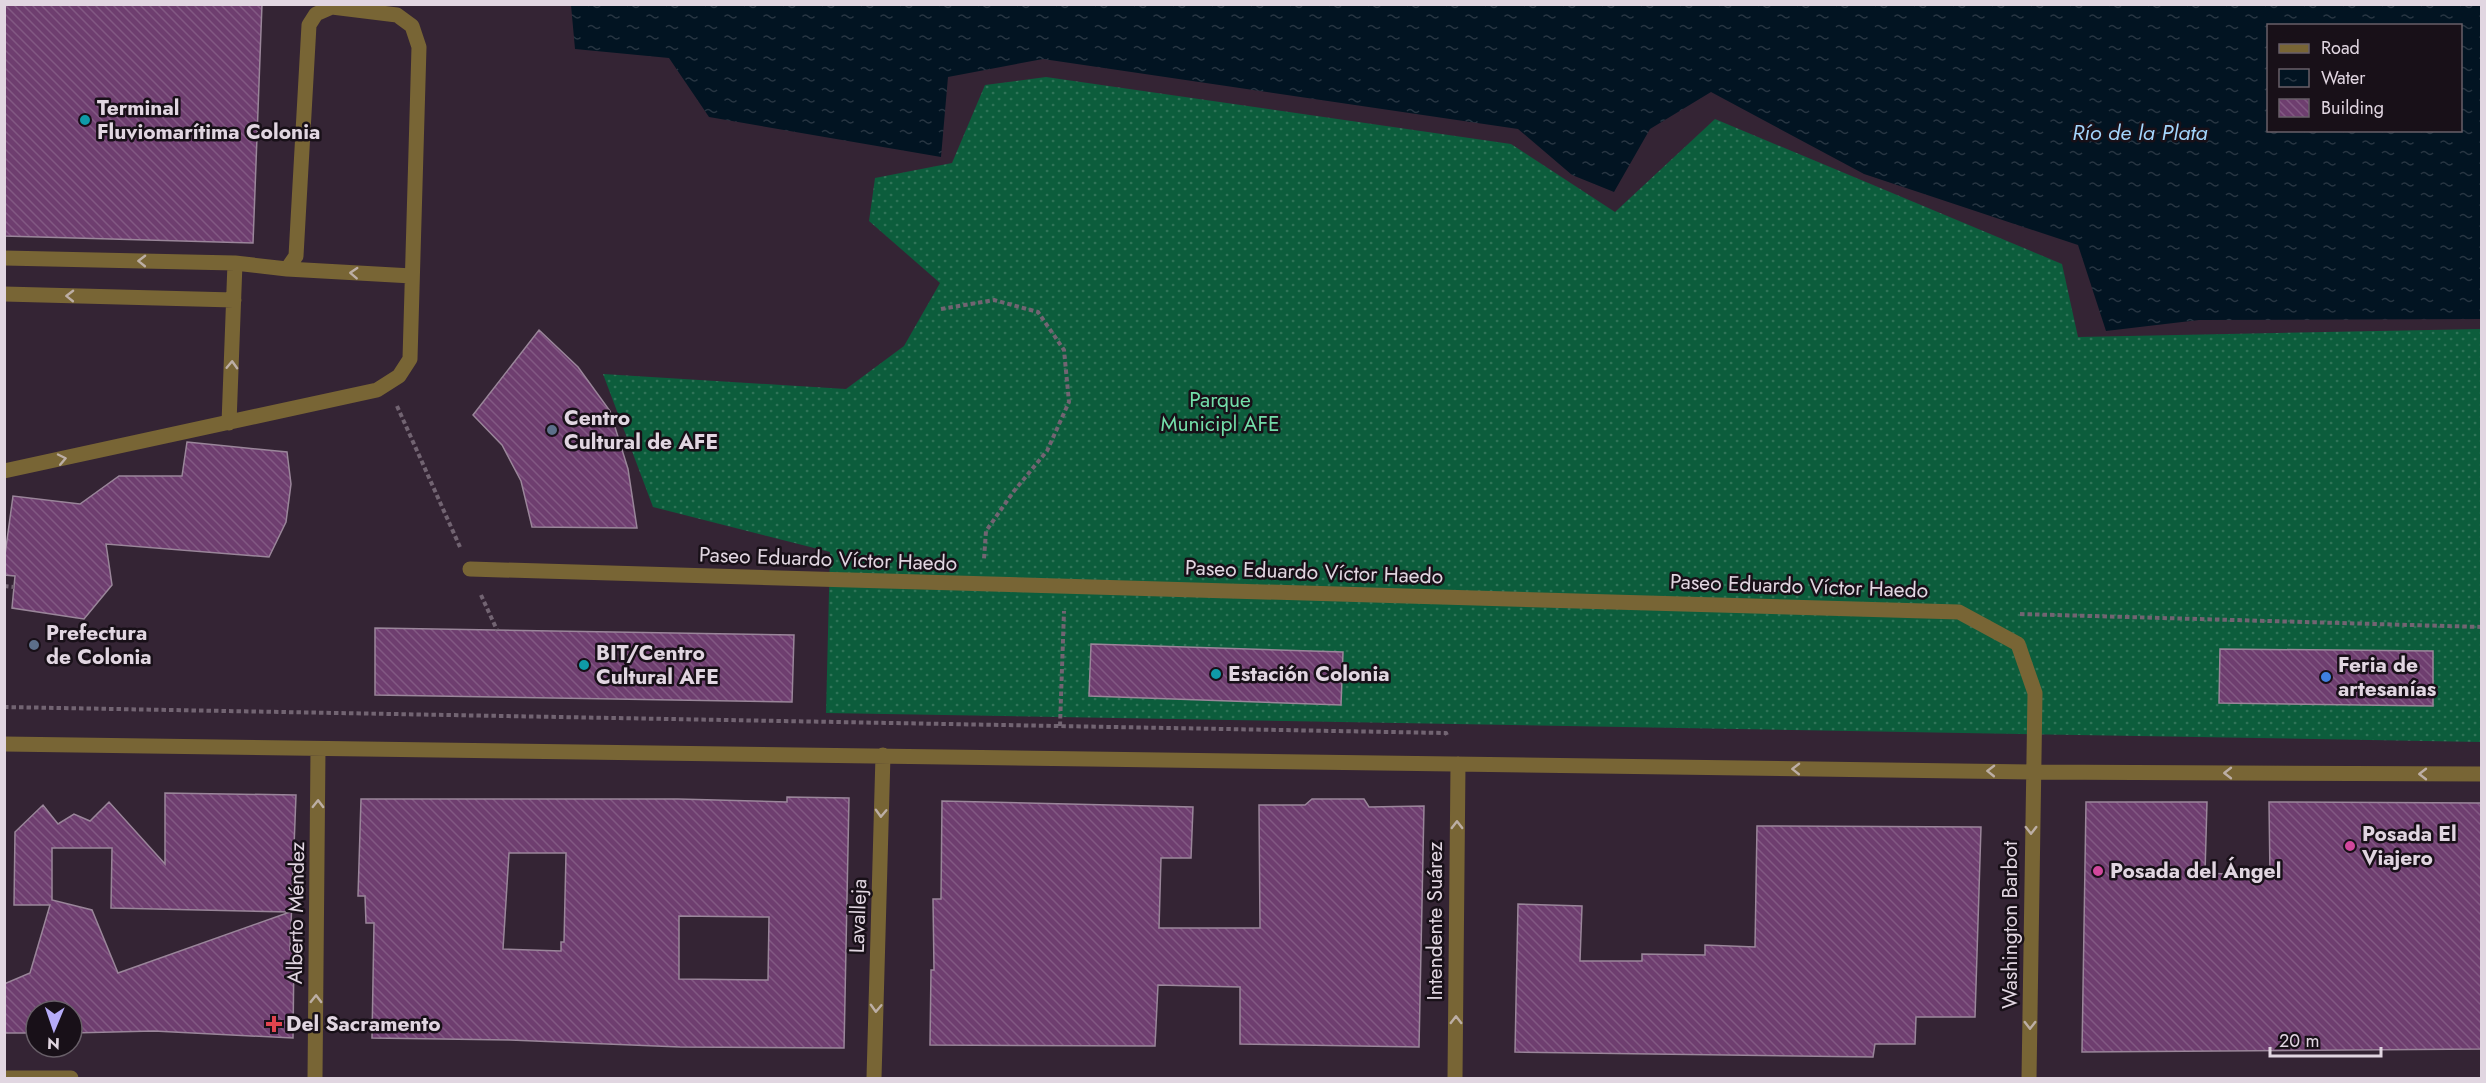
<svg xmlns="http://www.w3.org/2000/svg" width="2486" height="1083" font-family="Jost,sans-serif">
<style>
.grass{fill:url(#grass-dots)}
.water{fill:url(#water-ripples);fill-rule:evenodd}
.building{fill:url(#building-back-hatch);stroke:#9a869a;stroke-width:1.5;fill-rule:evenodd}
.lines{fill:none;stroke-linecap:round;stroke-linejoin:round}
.path{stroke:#726472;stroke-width:4;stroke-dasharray:4.5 3;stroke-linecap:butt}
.minor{stroke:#786535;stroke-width:15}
.oneway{stroke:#bcaea5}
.culture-dot{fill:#0f9aa8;stroke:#181018;stroke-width:2}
.service-dot{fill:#5c6f8a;stroke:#181018;stroke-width:2}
.shop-dot{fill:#3f7fe0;stroke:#181018;stroke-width:2}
.hotel-dot{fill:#d1479c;stroke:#181018;stroke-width:2}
.health-dot{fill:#e0444e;stroke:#181018;stroke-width:2}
.labels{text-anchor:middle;stroke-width:5;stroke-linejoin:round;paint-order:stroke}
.poi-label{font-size:21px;font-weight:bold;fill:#e1d6e1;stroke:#181018;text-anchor:start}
.park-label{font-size:21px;fill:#73dea9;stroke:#181018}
.street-label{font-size:21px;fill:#e1d6e1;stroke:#181018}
.water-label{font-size:22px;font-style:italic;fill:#a3d5fc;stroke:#181018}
</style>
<defs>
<pattern id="grass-dots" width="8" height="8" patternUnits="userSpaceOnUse" patternTransform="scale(1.5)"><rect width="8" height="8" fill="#0c5d3c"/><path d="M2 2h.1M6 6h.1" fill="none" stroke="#2f7458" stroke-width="1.8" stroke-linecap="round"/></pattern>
<pattern id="water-ripples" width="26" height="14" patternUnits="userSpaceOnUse" patternTransform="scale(1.5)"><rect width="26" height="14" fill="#021422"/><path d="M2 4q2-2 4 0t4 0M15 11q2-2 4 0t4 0" fill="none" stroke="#273542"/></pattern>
<pattern id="building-back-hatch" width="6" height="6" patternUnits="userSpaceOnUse" patternTransform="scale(1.5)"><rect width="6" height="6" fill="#6e3e6f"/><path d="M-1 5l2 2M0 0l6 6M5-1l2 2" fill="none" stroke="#825983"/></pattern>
</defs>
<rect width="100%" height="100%" fill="#342434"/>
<path class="grass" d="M1046 77 1511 144 1615 212 1715 119 2062 264 2078 337 2481 329V742L826 713 830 552 653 507 603 374 846 389 904 346 940 283 869 221 875 178 952 163 985 85Z"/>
<path class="water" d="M571 5H2481V319L2199 320 2106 331 2078 245 1864 174 1711 92 1650 129 1614 192 1572 175 1518 129 1043 59 948 77 941 157 709 117 669 58 575 49ZM2268 26H2460V130H2268Z"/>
<path class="building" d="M4 4H262L253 243 4 236Z
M539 330 578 367 610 411 628 469 637 528 532 527 521 481 502 445 473 415Z
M187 442 287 452 291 484 286 522 269 557 106 544 112 585 84 619 12 608 15 576 4 575V562L13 496 80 504 119 476H182Z
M375 628 794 635 792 702 375 695Z
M1091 644 1343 652 1341 705 1089 696Z
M2220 649 2433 651V706L2219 703Z
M165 793 296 795 290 950H294L293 1038 154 1031 72 1033V1011H36V1033H4V984L30 973 50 905H14L15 832 43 805 58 824 74 814 90 821 109 802 165 864ZM52 848H112L111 908 290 912 118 973 92 910 52 900Z
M787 797 849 798 844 1048 680 1047 510 1040 372 1038 374 923H366L365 896H358L361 799H678L787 802ZM509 853H566L564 942H561V951L503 949ZM679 916 769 917 768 980 679 979Z
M1312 799H1364L1369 807 1424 806 1419 1047 1240 1044V987L1158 985 1155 1046 930 1045 931 970H934L933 899H941L942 801 1193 807 1191 858H1161L1159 928H1260L1259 805H1305Z
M2086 802H2207L2205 873 2270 876 2269 802 2481 803V1049L2082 1052Z
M1757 826 1981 827 1975 1017H1916L1915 1044H1875L1873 1057 1515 1052 1518 904 1582 906 1580 961H1642V954L1705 955V945L1755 947Z"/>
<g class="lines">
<path class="path" d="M941 309 994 300 1038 312 1064 350 1069 402 1047 451 1014 491 986 531 984 559
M397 406 460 547
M4 586 14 587
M481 595 497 630
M2020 614 2482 627
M4 707 1446 733 1448 738
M1060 726 1064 611"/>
<path class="minor" d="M4 258 235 263 229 423
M287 269 412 276
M4 294 234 300
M4 471 377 390 399 376 410 359 419 47 412 26 397 15 332 7 316 14 309 25 296 256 287 269 235 263
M470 569 1959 612 2018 644 2035 693 2029 1078
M4 744 2032 772 2482 774
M4 1078H71
M315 1078 318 749
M874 1078 883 755
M1455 1078 1458 764"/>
</g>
<defs><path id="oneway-chevron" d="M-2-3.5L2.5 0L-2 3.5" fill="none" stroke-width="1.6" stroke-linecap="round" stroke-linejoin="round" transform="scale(1.5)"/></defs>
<g class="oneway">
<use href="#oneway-chevron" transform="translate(142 261) rotate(-179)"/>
<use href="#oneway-chevron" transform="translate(354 273) rotate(-177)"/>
<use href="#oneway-chevron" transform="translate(70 296) rotate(-179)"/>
<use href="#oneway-chevron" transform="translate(232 365) rotate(-88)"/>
<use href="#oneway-chevron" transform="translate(62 459) rotate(-12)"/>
<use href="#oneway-chevron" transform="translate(1796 769) rotate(-179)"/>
<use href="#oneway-chevron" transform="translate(1991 771) rotate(-179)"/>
<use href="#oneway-chevron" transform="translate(2228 773) rotate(-180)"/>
<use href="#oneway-chevron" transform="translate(2423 774) rotate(-180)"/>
<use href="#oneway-chevron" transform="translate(318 804) rotate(-89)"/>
<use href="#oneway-chevron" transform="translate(881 813) rotate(92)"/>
<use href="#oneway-chevron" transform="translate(1457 825) rotate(-90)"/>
<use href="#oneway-chevron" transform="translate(2031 830) rotate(90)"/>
<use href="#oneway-chevron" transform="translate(316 999) rotate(-89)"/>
<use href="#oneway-chevron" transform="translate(876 1008) rotate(92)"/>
<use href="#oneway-chevron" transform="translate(1456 1020) rotate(-90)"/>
<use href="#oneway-chevron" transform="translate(2030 1025) rotate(90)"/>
</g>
<g class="culture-dot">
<circle cx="85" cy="120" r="6"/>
<circle cx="584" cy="665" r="6"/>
<circle cx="1216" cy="674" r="6"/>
</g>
<g class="service-dot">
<circle cx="552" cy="430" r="6"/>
<circle cx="34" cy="645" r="6"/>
</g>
<circle class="shop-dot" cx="2326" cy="677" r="6"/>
<g class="hotel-dot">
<circle cx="2350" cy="846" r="6"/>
<circle cx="2098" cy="871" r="6"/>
</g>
<path class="health-dot" d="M271 1015h6v6h6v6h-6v6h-6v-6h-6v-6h6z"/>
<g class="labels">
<g class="poi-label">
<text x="97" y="115">Terminal<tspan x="97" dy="24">Fluviomarítima Colonia</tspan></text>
<text x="564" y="425">Centro<tspan x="564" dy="24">Cultural de AFE</tspan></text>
<text x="46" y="640">Prefectura<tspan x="46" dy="24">de Colonia</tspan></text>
<text x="596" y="660">BIT/Centro<tspan x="596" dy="24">Cultural AFE</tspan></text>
<text x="2338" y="672">Feria de<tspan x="2338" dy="24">artesanías</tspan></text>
<text x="1228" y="681">Estación Colonia</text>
<text x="2362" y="841">Posada El<tspan x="2362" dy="24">Viajero</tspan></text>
<text x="2110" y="878">Posada del Ángel</text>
<text x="286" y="1031">Del Sacramento</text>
</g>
<g class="park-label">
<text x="1220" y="407">Parque<tspan x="1220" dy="24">Municipl AFE</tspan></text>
</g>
<g class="street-label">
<text transform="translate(828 559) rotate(2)" y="7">Paseo Eduardo Víctor Haedo</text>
<text transform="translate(1314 572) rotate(2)" y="7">Paseo Eduardo Víctor Haedo</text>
<text transform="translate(1799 586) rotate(2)" y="7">Paseo Eduardo Víctor Haedo</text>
<text transform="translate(296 913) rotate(-89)" y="7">Alberto Méndez</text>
<text transform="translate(858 916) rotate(-88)" y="7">Lavalleja</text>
<text transform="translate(1435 921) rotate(-90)" y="7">Intendente Suárez</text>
<text transform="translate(2010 925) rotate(-90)" y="7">Washington Barbot</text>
</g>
<g class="water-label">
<text x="2140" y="140">Río de la Plata</text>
</g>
</g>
<rect width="2486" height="1083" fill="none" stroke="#e1d6e1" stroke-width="12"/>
<rect x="2267" y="24" width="195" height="108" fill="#181018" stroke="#685f68" stroke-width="1.5"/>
<rect x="2279" y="44" width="30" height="9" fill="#786535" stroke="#685f68" stroke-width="1.5"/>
<text x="2321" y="54" font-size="18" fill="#e1d6e1">Road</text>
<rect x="2279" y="69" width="30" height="18" fill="url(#water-ripples)" stroke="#685f68" stroke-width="1.5"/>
<text x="2321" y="84" font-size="18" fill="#e1d6e1">Water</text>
<rect x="2279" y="99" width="30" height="18" fill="url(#building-back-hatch)" stroke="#685f68" stroke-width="1.5"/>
<text x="2321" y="114" font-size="18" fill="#e1d6e1">Building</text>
<g transform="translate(54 1029) rotate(182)"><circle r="28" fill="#181018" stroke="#685f68" stroke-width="1.5"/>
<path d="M0-4.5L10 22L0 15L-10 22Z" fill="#b6acf8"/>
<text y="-9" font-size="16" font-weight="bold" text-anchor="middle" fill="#e1d6e1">N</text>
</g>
<path d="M2270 1047v9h111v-9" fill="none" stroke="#e1d6e1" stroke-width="3"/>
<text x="2279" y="1047" font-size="18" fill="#e1d6e1" stroke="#181018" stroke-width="4.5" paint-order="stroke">20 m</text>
</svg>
